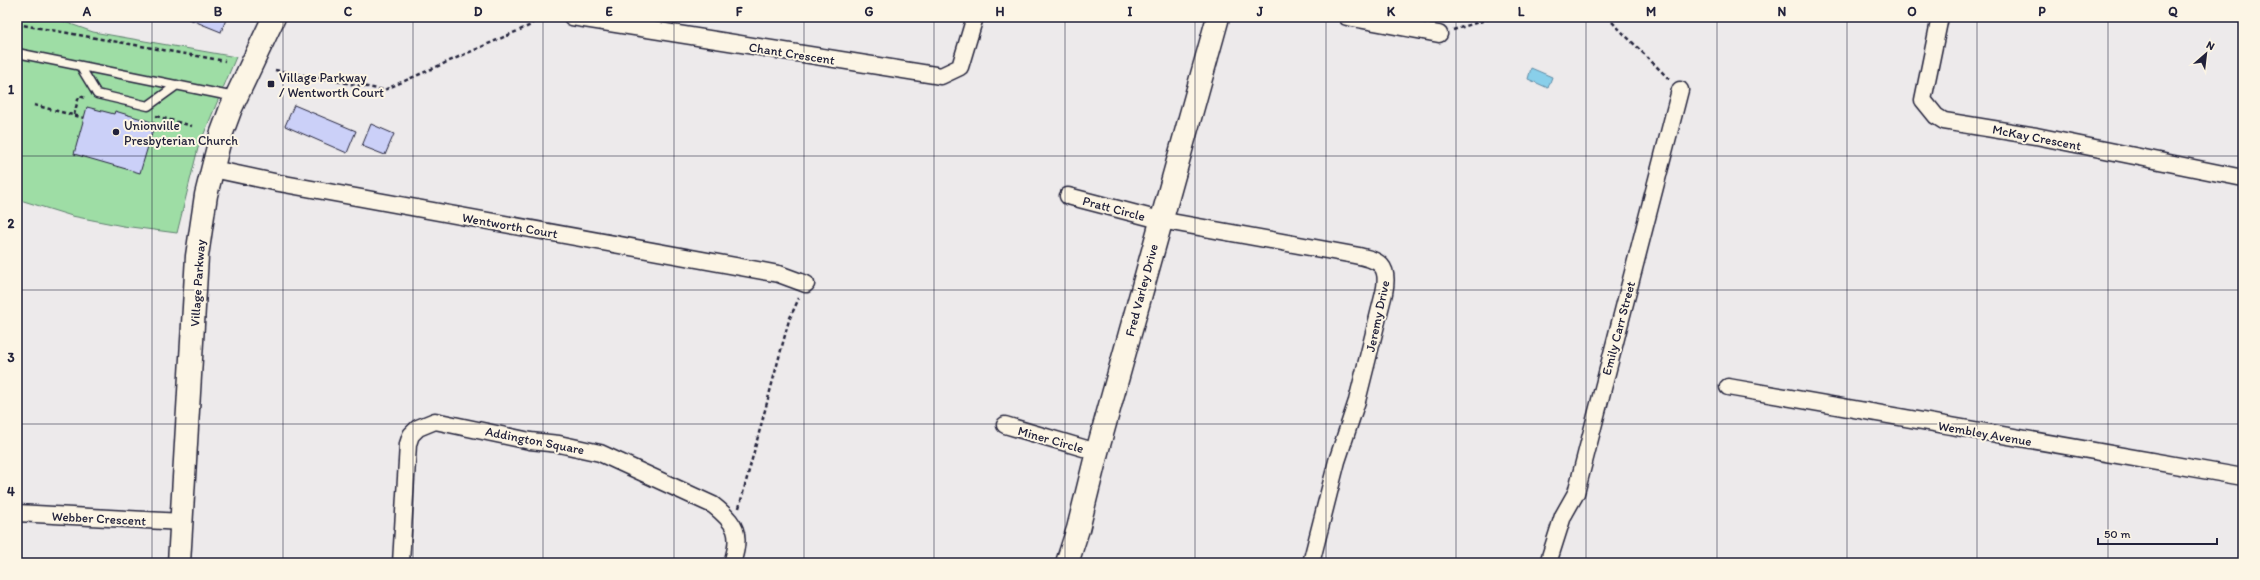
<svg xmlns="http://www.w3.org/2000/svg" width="2260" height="580" font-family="Itim,sans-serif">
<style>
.green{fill:#9edda5;stroke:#608070}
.water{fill:#89cfea;stroke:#608aa4}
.building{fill:#cbd0f8;stroke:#22223b}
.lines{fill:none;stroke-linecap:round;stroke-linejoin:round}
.lane-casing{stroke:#22223b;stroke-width:11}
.street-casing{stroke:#22223b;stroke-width:19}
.secondary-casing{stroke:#22223b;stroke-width:25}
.path{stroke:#22223b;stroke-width:2.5;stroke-dasharray:4 3;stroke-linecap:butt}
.lane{stroke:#fcf5e5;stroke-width:8}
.street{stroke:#fcf5e5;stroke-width:16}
.secondary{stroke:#fcf5e5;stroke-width:22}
.grid{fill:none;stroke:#22223b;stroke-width:1;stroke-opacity:0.55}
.poi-dot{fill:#22223b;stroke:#fcf5e5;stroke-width:1.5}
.labels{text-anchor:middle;stroke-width:4;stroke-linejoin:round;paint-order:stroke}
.street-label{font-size:13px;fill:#22223b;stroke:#fcf5e5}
.poi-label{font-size:13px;fill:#22223b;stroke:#fcf5e5;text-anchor:start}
.neatline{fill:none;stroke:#22223b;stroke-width:1.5}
.grid-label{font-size:13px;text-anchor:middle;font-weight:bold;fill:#22223b}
</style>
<rect width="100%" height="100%" fill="#edeaeb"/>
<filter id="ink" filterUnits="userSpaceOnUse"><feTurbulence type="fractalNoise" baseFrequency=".025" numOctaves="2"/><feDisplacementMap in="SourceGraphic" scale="8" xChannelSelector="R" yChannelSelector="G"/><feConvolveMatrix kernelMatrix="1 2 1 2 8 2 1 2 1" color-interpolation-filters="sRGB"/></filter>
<g filter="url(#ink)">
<path class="green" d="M17 17H51L93 32 236 57 198 148 177 233 123 226 72 216 17 199Z"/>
<path class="water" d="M1531 68 1552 77 1548 88 1528 79Z"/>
<path class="building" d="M184 17H227L221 32Z
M294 105 356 131 347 153 285 126Z
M87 107 114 114 115 111 155 123 140 173 74 154Z
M371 124 394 134 385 155 362 146Z"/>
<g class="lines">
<g class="lane-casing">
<path id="lane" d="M17 53 235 97
M80 66 97 94 148 106 177 85"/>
</g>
<g class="street-casing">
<path id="street" d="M572 17 941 76 960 67 975 17
M1347 17 1439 34
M1940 17 1923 100 1936 116 1944 121 2036 136 2243 178
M213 169 279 183 779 274 806 284
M1068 196 1160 220 1354 255C1380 260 1390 265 1384 293L1357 401 1337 461 1311 563
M1728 387 2243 477
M1005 425 1097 452
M17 513 182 522
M401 563 408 444 411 435 418 428 435 421 530 441 559 444 600 453 713 505C736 523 742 534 732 563
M1548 563 1563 516 1576 493 1680 90"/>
</g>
<g class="secondary-casing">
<path id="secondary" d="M179 563 197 256 206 195 221 135 231 108 274 17
M1067 563 1078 529 1097 452 1218 17"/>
</g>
<path class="path" d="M1607 17 1669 79
M17 24 225 61
M1453 30 1495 17
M275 70 384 90 531 25 536 17
M34 105 84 118
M74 115 79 96 86 98
M156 116 192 126
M739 508 789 320 799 298"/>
<use href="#lane" class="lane"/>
<use href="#street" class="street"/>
<use href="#secondary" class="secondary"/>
</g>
</g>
<path class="grid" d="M152 17V563M283 17V563M413 17V563M543 17V563M674 17V563M804 17V563M934 17V563M1065 17V563M1195 17V563M1326 17V563M1456 17V563M1586 17V563M1717 17V563M1847 17V563M1977 17V563M2108 17V563M17 156H2243M17 290H2243M17 424H2243"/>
<g class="poi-dot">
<rect x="267" y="80" width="8" height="8" rx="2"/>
<circle cx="116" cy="132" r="4"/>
</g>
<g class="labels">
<g class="street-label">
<text transform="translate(792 53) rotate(9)" y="5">Chant Crescent</text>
<text transform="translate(2037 137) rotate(11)" y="5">McKay Crescent</text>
<text transform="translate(1114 208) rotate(15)" y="5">Pratt Circle</text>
<text transform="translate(510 225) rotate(10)" y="5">Wentworth Court</text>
<text transform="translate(197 283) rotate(-86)" y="5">Village Parkway</text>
<text transform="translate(1141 290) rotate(-75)" y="5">Fred Varley Drive</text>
<text transform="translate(1377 316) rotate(-78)" y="5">Jeremy Drive</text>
<text transform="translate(1618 328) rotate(-75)" y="5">Emily Carr Street</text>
<text transform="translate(1985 433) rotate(10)" y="5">Wembley Avenue</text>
<text transform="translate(1051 439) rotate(16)" y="5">Miner Circle</text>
<text transform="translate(535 440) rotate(11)" y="5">Addington Square</text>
<text transform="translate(99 518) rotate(3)" y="5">Webber Crescent</text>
</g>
<g class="poi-label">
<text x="279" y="82">Village Parkway<tspan x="279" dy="15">/ Wentworth Court</tspan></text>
<text x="124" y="130">Unionville<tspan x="124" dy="15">Presbyterian Church</tspan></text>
</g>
</g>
<rect width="2260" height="580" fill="none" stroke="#fcf5e5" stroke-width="44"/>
<g transform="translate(2206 54) rotate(28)" stroke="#fcf5e5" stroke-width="3" paint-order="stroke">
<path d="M0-3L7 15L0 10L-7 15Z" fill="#22223b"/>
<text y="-6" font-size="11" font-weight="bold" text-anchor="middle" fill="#22223b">N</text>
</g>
<path d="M2098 538v6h119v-6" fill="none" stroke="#22223b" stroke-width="2"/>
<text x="2104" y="538" font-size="12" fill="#22223b" stroke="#fcf5e5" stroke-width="3" paint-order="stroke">50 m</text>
<rect x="22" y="22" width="2216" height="536" class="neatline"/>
<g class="grid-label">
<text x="87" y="16">A</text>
<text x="218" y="16">B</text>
<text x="348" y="16">C</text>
<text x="478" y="16">D</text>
<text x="609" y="16">E</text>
<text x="739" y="16">F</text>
<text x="869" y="16">G</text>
<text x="1000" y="16">H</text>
<text x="1130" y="16">I</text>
<text x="1260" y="16">J</text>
<text x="1391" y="16">K</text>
<text x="1521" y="16">L</text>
<text x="1651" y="16">M</text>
<text x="1782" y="16">N</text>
<text x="1912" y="16">O</text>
<text x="2042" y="16">P</text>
<text x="2173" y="16">Q</text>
<text x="11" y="94">1</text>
<text x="11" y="228">2</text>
<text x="11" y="362">3</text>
<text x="11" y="496">4</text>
</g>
</svg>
